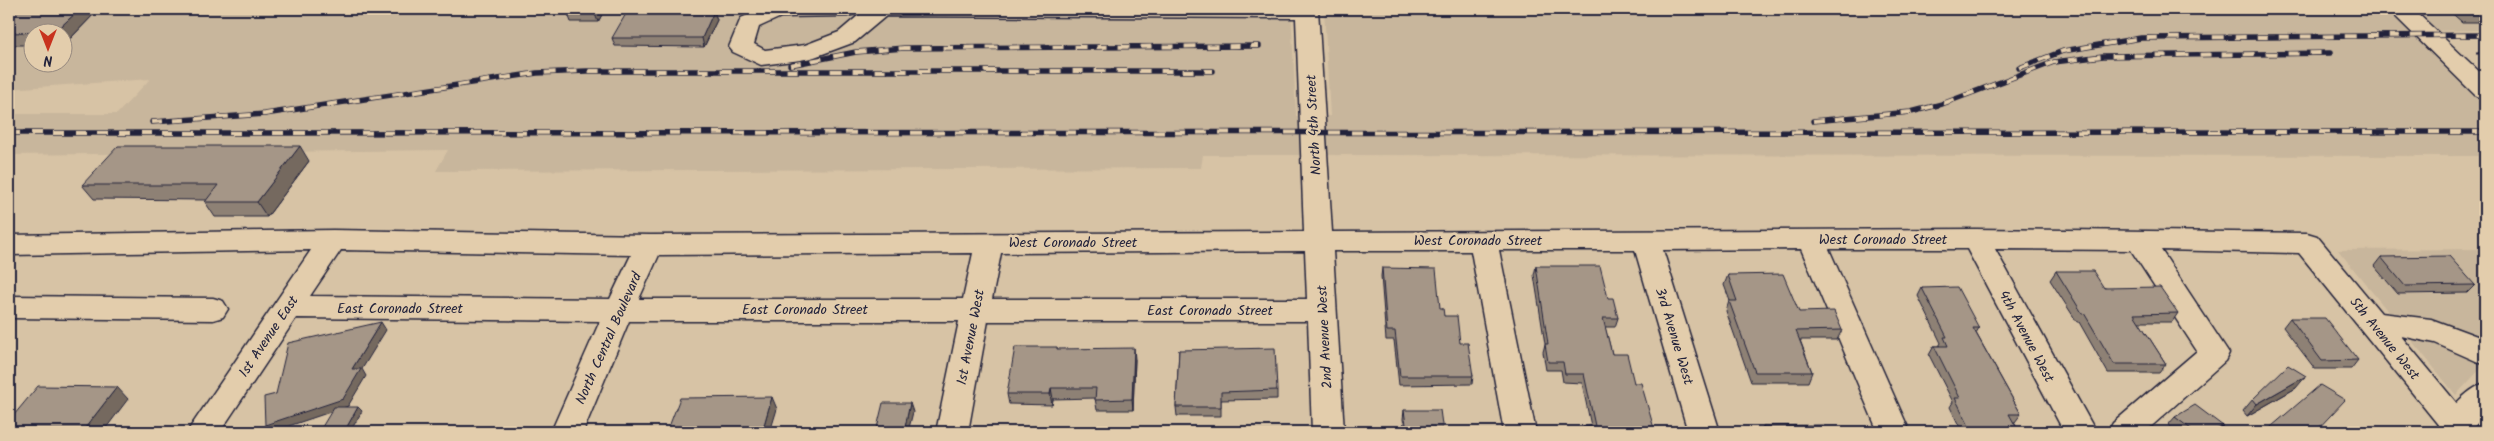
<svg xmlns="http://www.w3.org/2000/svg" width="2494" height="441" font-family="Kalam,sans-serif">
<style>
.built{fill:#c8b69c;fill-rule:evenodd}
.lines{fill:none;stroke-linecap:round;stroke-linejoin:round}
.minor-casing{stroke:#22223b;stroke-width:3}
.major-casing{stroke:#22223b;stroke-width:3}
.path{stroke:#22223b;stroke-width:3;stroke-dasharray:4 4;stroke-linecap:butt}
.minor{fill:#e3cdac;fill-rule:evenodd}
.major{fill:#e3cdac;fill-rule:evenodd}
.rail-casing{stroke:#22223b;stroke-width:5.5}
.rail{stroke:#e3cdac;stroke-width:4;stroke-dasharray:11;stroke-linecap:butt}
.wall{fill:#8e8174;stroke:#22223b}
.shaded-wall{fill:#74695e;stroke:#22223b}
.building{fill:#a59687;stroke:#22223b}
.labels{text-anchor:middle;stroke-width:5;stroke-linejoin:round;paint-order:stroke}
.street-label{font-size:14px;fill:#22223b;stroke:#e3cdac}
</style>
<rect width="100%" height="100%" fill="#d7c3a5"/>
<filter id="ink" filterUnits="userSpaceOnUse"><feTurbulence type="fractalNoise" baseFrequency=".02" numOctaves="2"/><feDisplacementMap in="SourceGraphic" scale="10" xChannelSelector="R" yChannelSelector="G"/><feConvolveMatrix kernelMatrix="1 2 1 2 8 2 1 2 1" color-interpolation-filters="sRGB"/></filter>
<g filter="url(#ink)">
<path class="built" d="M9 9H1291L1296 116H1330L1324 9H2389L2485 104V156L1203 155 1201 168 436 171 448 150 9 155V114H117L150 79 9 89ZM32 32H62V62H32Z
M2409 9H2485V30L2431 31Z
M2485 249V364L2456 395 2338 250Z"/>
<g class="lines">
<g class="minor-casing">
<path id="minor" d="M761 9H859L855 14 847 16 781 17 759 27 754 44 765 50 805 45 839 32 866 9H1318L1332 232 1975 229 2307 233 2317 236 2381 313 2431 319 2485 339V365L2435 343 2401 336 2473 423 2478 432H2444L2299 253 2161 250 2229 353 2225 361 2145 432H2108L2113 423 2197 351 2131 250 1995 249 2096 432H2064L1967 249H1829L1910 432H1878L1801 249 1663 250 1720 432H1688L1635 250H1499L1536 432H1504L1471 251H1333L1344 432H1312L1308 321H988L968 432H936L959 321H629L583 432H551L600 321 296 318 220 432H187L311 250 9 255V235L333 230 650 235 1304 232 1296 18 886 16 855 42 809 59 761 65 733 52 729 47 741 18ZM341 250 631 255 610 299 310 296ZM1305 251 1307 299H992L1001 253ZM973 253 963 299H639L659 255Z
M9 296 213 298 223 301 228 309 223 317 213 320 9 318Z"/>
</g>
<g class="major-casing">
<path id="major" d="M2388 9H2413L2485 77V99L2476 96Z
M2485 383V415L2469 432H2434C2442 416 2468 388 2485 383Z"/>
</g>
<path class="path" d="M2476 53H2485"/>
<use href="#minor" class="minor"/>
<use href="#major" class="major"/>
<g class="rail-casing">
<path id="rail" d="M790 65 856 52 904 48 1259 46
M2019 68 2063 51 2141 38 2485 35
M1813 121 1911 112 1942 104 2054 62 2103 56 2330 53
M152 122 265 114 537 73 587 71H1213
M9 133 2485 132"/>
</g>
<use href="#rail" class="rail"/>
</g>
<path class="wall" d="M9 9 96 12 64 45H62V32H32V45H9Z
M605 9 598 22H571L568 14Z
M1546 9H1573V11H1547Z
M2447 9H2485V22H2462Z
M714 11 717 20 704 47 615 46 612 38Z
M309 161 267 217H215L205 202 207 200 94 199 82 185Z
M2381 257 2475 285 2467 293 2398 294 2374 266Z
M1536 266 1608 298 1618 318 1615 327H1605L1612 354 1634 383 1655 432H1581L1583 427 1591 426 1582 383 1563 382 1561 370H1546L1543 352 1545 344 1534 275Z
M1382 268 1440 308 1444 316 1460 343 1473 376 1472 384 1399 385 1394 340H1386L1381 276Z
M2056 271 2178 313 2172 322H2139L2166 364 2159 373H2108L2079 322H2077L2050 280Z
M1728 275 1799 312 1842 330 1837 340H1800L1812 372 1808 382H1751L1726 311 1729 301H1730L1724 285Z
M1922 288 1979 328 1976 333 2021 414 2015 422H2014L2019 432H1962L1950 407 1953 402 1929 355 1934 346H1939L1941 343 1918 296Z
M2290 318 2358 360 2351 369H2315L2283 327Z
M1057 347V349L1135 359 1133 410H1097L1095 398 1053 399 1052 405 1009 404 1007 394Z
M1179 350 1277 390V399L1221 400V416H1177L1176 407Z
M2296 388 2247 416 2243 411 2253 399Z
M1404 410 1443 432H1405L1403 419Z
M2175 417 2217 432H2177L2168 425Z
M1763 426 1826 432H1760Z"/>
<path class="shaded-wall" d="M80 9H93L96 12 64 45 62 43V32H55Z
M597 9H605L598 22 595 14Z
M714 11 717 20 704 47 702 38Z
M300 146 309 161 267 217 257 202Z
M381 322 386 330 362 369 366 376 348 406 271 432 265 425 352 369Z
M1134 348 1135 359 1133 410 1132 399Z
M2306 376 2296 388 2247 416 2257 404Z
M117 387 128 399 103 432H82Z
M1051 388 1053 399 1052 405 1050 394Z
M772 397 777 409 770 432H762Z
M910 403 913 412 908 432H904Z
M358 407 362 411 350 432H344Z
M2223 426 2217 432H2212Z"/>
<path class="building" d="M9 9H80L55 32 9 33Z
M570 9H597L595 14H568Z
M2468 9H2485V11H2470Z
M714 11 702 38H612L627 12Z
M118 146H300L257 202H205L218 185H82Z
M2449 256 2475 285 2405 286 2381 257Z
M1536 266H1600L1608 298H1613L1618 318H1603L1612 354H1627L1634 383H1641L1655 432H1584L1583 427 1595 426 1584 374H1565L1563 362H1548L1545 344H1548Z
M1382 268 1436 269 1440 308H1443L1444 316H1457L1460 343H1468L1473 376H1400L1395 331H1387Z
M2056 271H2093L2104 288 2160 287 2178 313 2134 314 2166 364H2114L2084 313H2082Z
M1783 274 1799 312 1834 311 1842 330 1796 331 1812 372H1755L1729 301H1737L1728 275Z
M1957 287 1979 328H1973L2021 414H2009L2019 432H1972L1955 398H1960L1934 346H1948L1944 337H1947L1922 288Z
M2290 318H2325L2358 360 2322 361Z
M381 322 352 369H361L343 399 265 425 264 397 276 394 288 343Z
M1015 347H1057V349L1134 348 1132 399 1095 400 1096 388H1051L1050 394H1007Z
M1275 348 1277 390 1221 392V407H1176L1179 350Z
M2288 365 2306 376 2257 404 2253 399Z
M2320 385 2345 400 2315 432H2265Z
M38 386 117 387 82 432H9V421Z
M772 397 762 432H667L680 398Z
M883 403H910L904 432H876Z
M2195 405 2223 426 2212 432H2195L2175 417Z
M334 407H358L344 432H319Z
M1404 410H1440L1443 432H1407Z
M1823 425 1826 432H1765L1763 426Z"/>
</g>
<g class="labels">
<g class="street-label">
<text transform="translate(1313 125) rotate(-93)" y="5">North 4th Street</text>
<text x="1883" y="244">West Coronado Street</text>
<text x="1478" y="245">West Coronado Street</text>
<text x="1073" y="247">West Coronado Street</text>
<text x="400" y="313">East Coronado Street</text>
<text x="805" y="314">East Coronado Street</text>
<text x="1210" y="315">East Coronado Street</text>
<text transform="translate(268 336) rotate(-56)" y="5">1st Avenue East</text>
<text transform="translate(1675 336) rotate(73)" y="5">3rd Avenue West</text>
<text transform="translate(2027 336) rotate(62)" y="5">4th Avenue West</text>
<text transform="translate(970 337) rotate(-79)" y="5">1st Avenue West</text>
<text transform="translate(1324 337) rotate(-93)" y="5">2nd Avenue West</text>
<text transform="translate(608 338) rotate(-66)" y="5">North Central Boulevard</text>
<text transform="translate(2385 338) rotate(51)" y="5">5th Avenue West</text>
</g>
</g>
<rect width="2494" height="441" fill="none" stroke="#e3cdac" stroke-width="30"/>
<rect x="15" y="15" width="2464" height="411" fill="none" stroke="#22223b" stroke-width="2" filter="url(#ink)"/>
<g transform="translate(48 48) rotate(180)"><circle r="24" fill="#e3cdac" stroke="#96897f"/>
<path d="M0-4L9 19L0 12L-9 19Z" fill="#c8321e"/>
<text y="-8" font-size="14" font-weight="bold" text-anchor="middle" fill="#22223b">N</text>
</g>
</svg>
